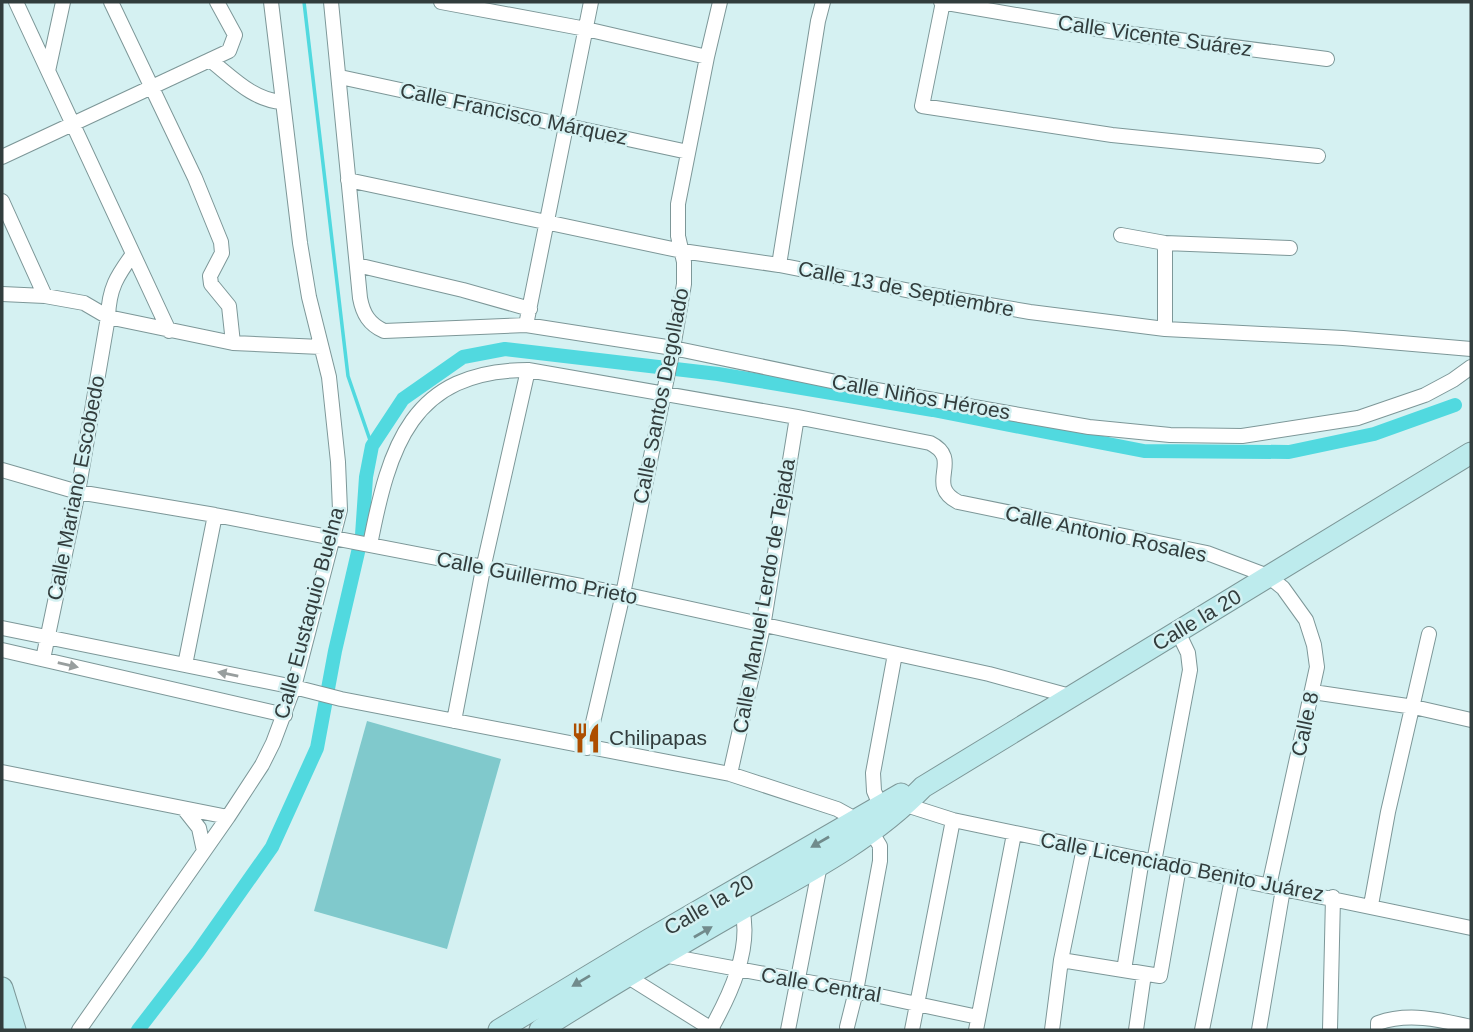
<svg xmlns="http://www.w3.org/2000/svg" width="1473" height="1032" font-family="Arial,sans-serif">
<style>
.green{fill:#80c9cc}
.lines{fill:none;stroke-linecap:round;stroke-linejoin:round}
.stream{stroke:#51d9df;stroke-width:3.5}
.canal{stroke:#51d9df;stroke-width:14}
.street-casing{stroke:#7d9798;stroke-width:16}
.secondary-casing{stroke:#7d9798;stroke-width:23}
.street{stroke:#fff;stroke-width:14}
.secondary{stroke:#bdebed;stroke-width:21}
.oneway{fill:#989e9e}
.oneway2{fill:#718b8c}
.labels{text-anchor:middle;stroke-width:5;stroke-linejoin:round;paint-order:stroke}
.street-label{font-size:21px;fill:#323d3d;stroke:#d5f1f2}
.poi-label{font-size:21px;fill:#323d3d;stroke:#d5f1f2;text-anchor:start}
</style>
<rect width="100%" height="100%" fill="#d5f1f2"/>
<path class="green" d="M367 721 501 759 447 949 314 911Z"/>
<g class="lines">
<path class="stream" d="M304 2 348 376 372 446"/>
<path class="canal" d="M138 1030 198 952 272 847 317 748 335 651 362 535 366 477 372 446 403 399 463 357 505 349 718 374 933 410 1144 451 1289 452 1374 434 1455 405"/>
<g class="street-casing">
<path id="street" d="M16 2 169 331
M111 2 195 178 221 242 222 253 210 276 211 284 229 306 233 343
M331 2 360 298C363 314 369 324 384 331L526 325 673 348 865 388 1089 427 1170 435 1242 436 1358 418 1425 395 1453 380 1471 367
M441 2 586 29 707 57
M941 2 1109 31 1327 59
M943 2 922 106 1112 135 1318 156
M210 60C233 78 253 100 282 102
M48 71 63 2
M340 77 688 152
M2 157 229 51 235 35 217 2
M348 180 682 251 779 265 931 295 1030 312 1165 329 1343 338 1471 349
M2 201 45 296
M1121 235 1165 243 1290 248
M357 265 463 290 530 309
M779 265 818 21 823 2
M2 294 45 296 84 303 108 317 233 343 321 347
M526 325 591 2
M1165 329V243
M2 470 78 492 215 515 623 594 989 674 1070 696
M370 545C389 447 411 370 528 370L797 417 930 443C964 460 924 484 958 502L1207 553 1268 576 1283 588 1306 620 1314 645 1317 667 1269 886
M2 628 294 687 341 699 730 774 837 809 857 820 871 831 880 846V861L856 991 847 1027
M2 650 285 715
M43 659 78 492 108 317C109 288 117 276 133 254
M185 665 215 515
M1313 692 1414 707 1471 720
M454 721 483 569 528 370
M587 748 623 594 673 348 684 284V262L678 236V204L707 57 720 2
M2 772 228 817
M730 774 763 627 797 417
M901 799 906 805 953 820 1471 928
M184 809 199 828 204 851
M883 812 874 791 873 773 895 654
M1154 862 1190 670 1188 653 1178 632
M1371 905 1388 812 1429 634
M663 955 856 991 978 1017
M1061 960 1160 976 1179 867
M1124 970 1142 859
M622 973 713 1030
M711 1029C730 995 752 949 742 909
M79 1030 228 817 262 765 273 743 294 687 340 510 338 462 329 377 309 297 300 243 271 2
M788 1030 820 865
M912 1030 953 820
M976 1030 1014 834
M1052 1030 1061 960 1084 848
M1136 1030 1144 974
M1202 1030 1232 879
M1259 1030 1283 889
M1330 1030 1333 897
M1378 1030V1023C1409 1012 1441 1020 1471 1027"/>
</g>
<g class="secondary-casing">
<path id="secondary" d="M2 988 15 1030
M499 1030 650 939 901 794
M540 1030C606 988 674 948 742 909 805 874 872 840 923 787L1471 453"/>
</g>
<use href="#street" class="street"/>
<use href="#secondary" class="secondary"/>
</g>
<defs><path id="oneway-solid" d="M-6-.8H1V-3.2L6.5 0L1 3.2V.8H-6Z" transform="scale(1.75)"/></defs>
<g class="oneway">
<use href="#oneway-solid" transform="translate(68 665) rotate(13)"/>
<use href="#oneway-solid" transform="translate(228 674) rotate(-168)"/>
</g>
<g class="oneway2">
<use href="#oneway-solid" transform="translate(820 842) rotate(150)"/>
<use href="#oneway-solid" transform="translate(703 932) rotate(-30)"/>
<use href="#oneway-solid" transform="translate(581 981) rotate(149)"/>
</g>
<defs>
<g id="restaurant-bare" transform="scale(2.415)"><path d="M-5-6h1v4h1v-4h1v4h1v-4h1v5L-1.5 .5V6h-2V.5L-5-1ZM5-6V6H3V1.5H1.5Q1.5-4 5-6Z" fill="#ad4e00" stroke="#d5f1f2" stroke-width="2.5" paint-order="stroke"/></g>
</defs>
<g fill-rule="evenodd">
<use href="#restaurant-bare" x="586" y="738"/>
</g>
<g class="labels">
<g class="street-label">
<text transform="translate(1155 36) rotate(8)" y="7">Calle Vicente Suárez</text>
<text transform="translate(514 114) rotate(12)" y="7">Calle Francisco Márquez</text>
<text transform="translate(906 289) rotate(11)" y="7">Calle 13 de Septiembre</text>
<text transform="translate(661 396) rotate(-79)" y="7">Calle Santos Degollado</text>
<text transform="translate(921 397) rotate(10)" y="7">Calle Niños Héroes</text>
<text transform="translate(76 488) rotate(-79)" y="7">Calle Mariano Escobedo</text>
<text transform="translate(1106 534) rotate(12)" y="7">Calle Antonio Rosales</text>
<text transform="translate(537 578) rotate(11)" y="7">Calle Guillermo Prieto</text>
<text transform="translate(764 596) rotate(-80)" y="7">Calle Manuel Lerdo de Tejada</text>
<text transform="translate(309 613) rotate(-75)" y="7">Calle Eustaquio Buelna</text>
<text transform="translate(1197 620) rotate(-31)" y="7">Calle la 20</text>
<text transform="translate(1305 724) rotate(-78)" y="7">Calle 8</text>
<text transform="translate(1182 867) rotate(11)" y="7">Calle Licenciado Benito Juárez</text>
<text transform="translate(709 905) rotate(-30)" y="7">Calle la 20</text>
<text transform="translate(821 985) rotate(10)" y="7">Calle Central</text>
</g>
<g class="poi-label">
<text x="609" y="745">Chilipapas</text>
</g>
</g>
<rect width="1473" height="1032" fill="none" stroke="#323d3d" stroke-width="7"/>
</svg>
